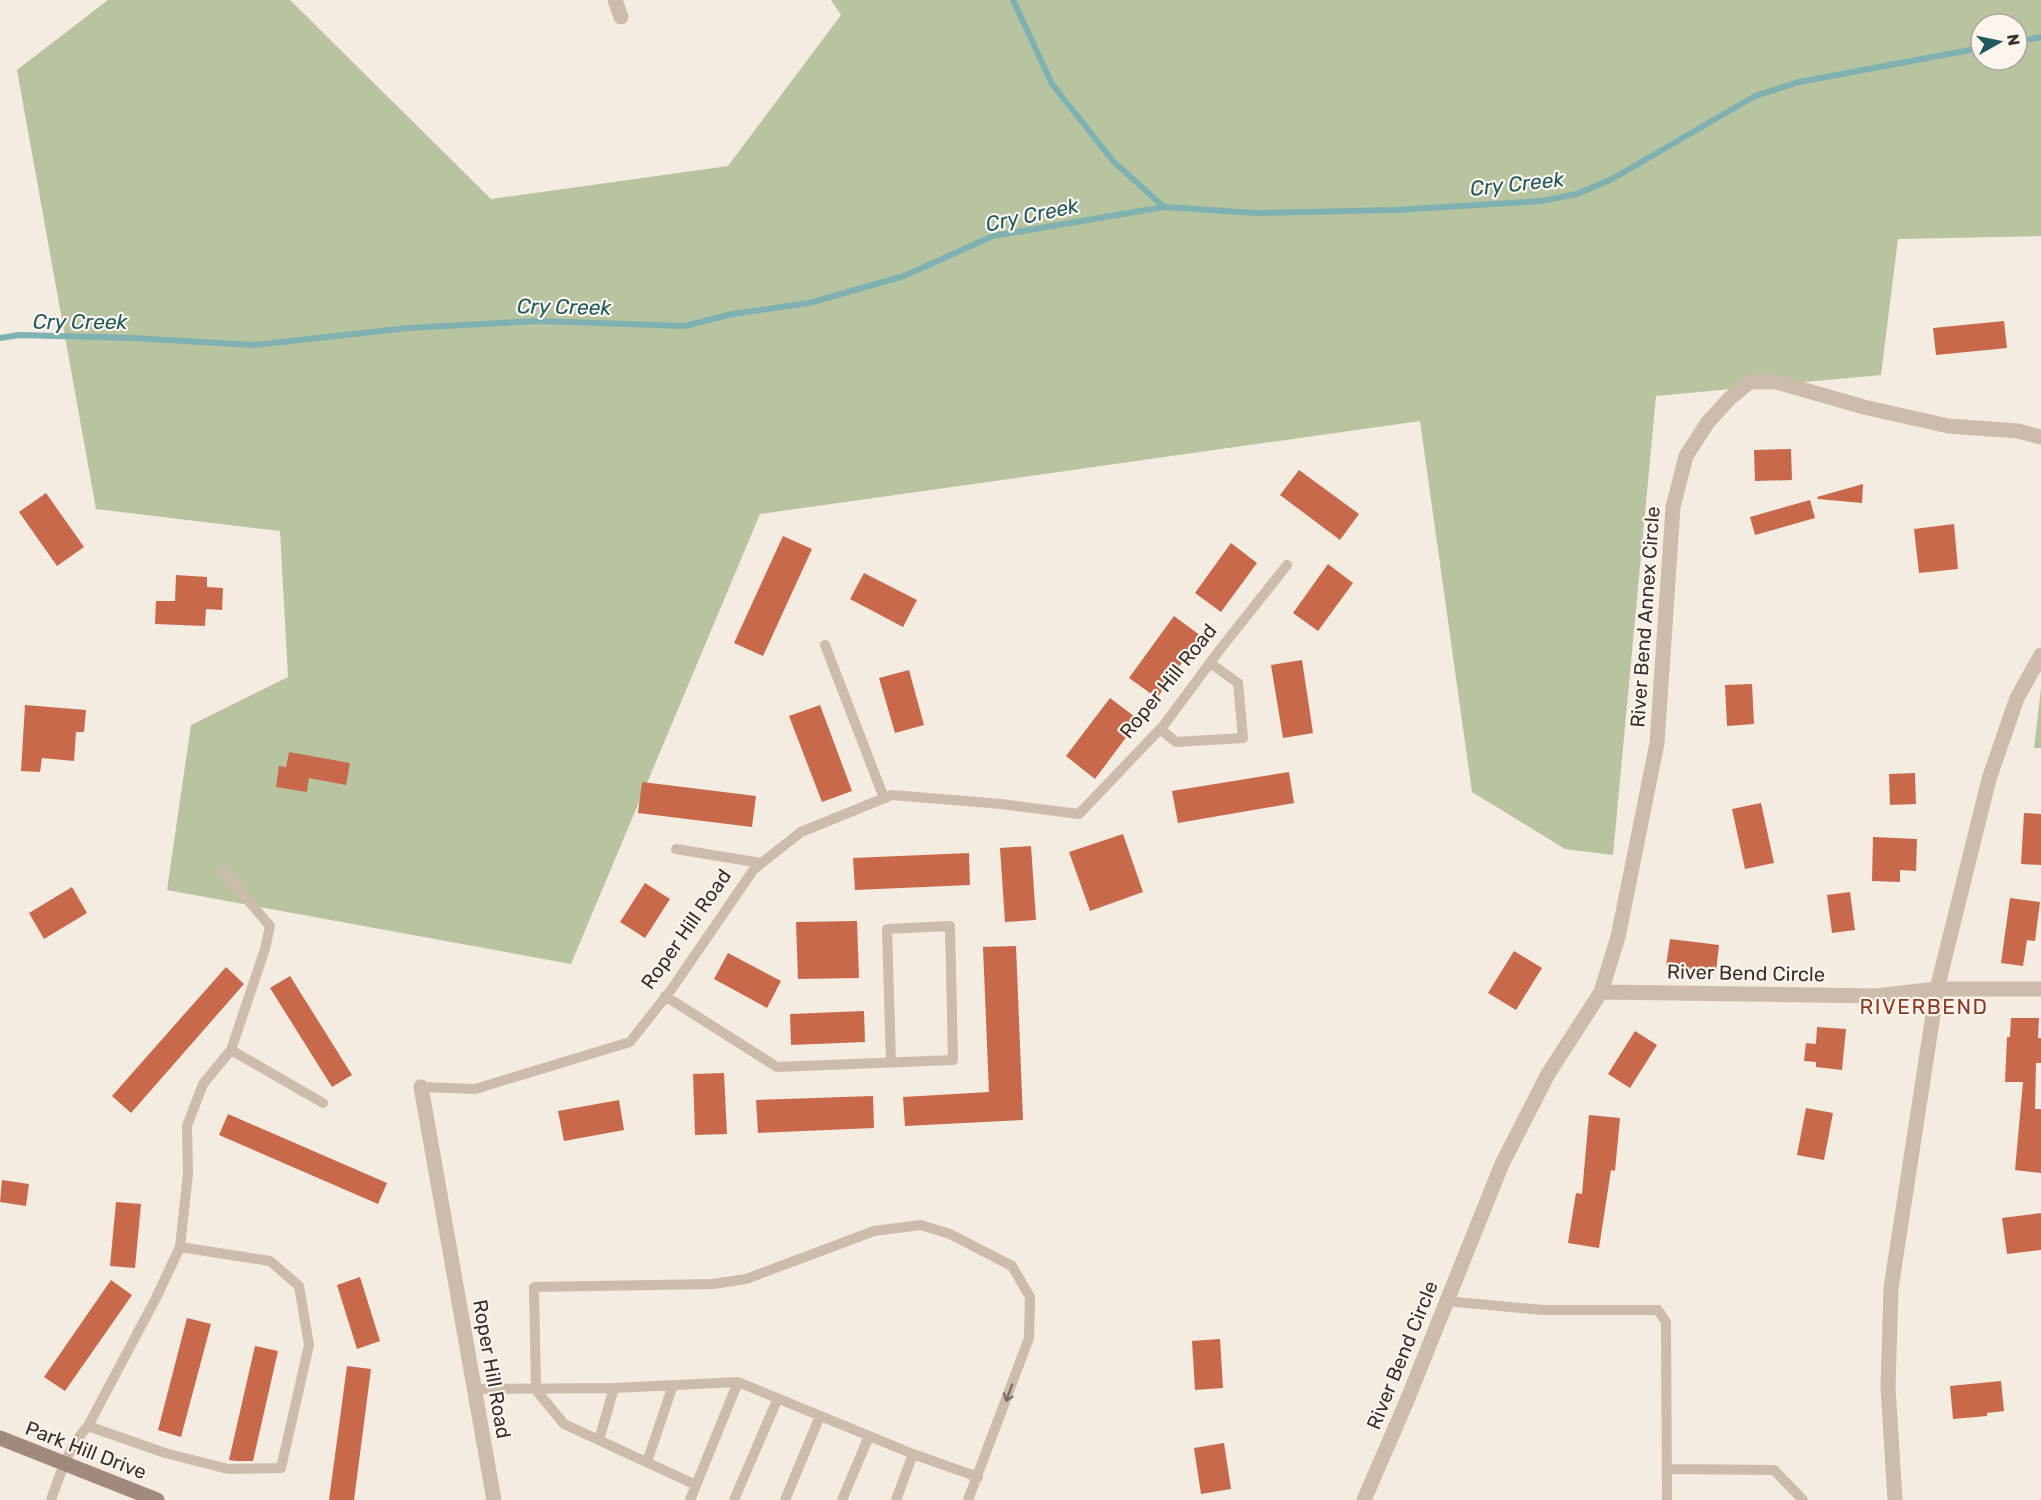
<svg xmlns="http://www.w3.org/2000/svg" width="2041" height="1500" font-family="Rubik,sans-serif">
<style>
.green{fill:#b8c4a0;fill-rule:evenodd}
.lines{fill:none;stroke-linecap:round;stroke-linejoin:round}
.stream{stroke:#7fb0b2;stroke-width:6}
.building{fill:#c8694b}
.service{stroke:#cdbbac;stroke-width:10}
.minor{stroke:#cdbbac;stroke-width:15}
.secondary{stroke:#a18a7d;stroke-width:15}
.oneway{stroke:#7d6f65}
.labels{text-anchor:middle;stroke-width:4.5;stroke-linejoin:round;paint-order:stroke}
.street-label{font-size:20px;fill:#3b302b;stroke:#fbf5ee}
.water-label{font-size:21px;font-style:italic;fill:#1f5a5e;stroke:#fbf5ee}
.neighbourhood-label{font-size:21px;letter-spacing:1.5px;fill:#8c3b22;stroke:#fbf5ee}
</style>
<rect width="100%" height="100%" fill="#f4ebe1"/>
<path class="green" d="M108 0H290L491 199 728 166 841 15 831 0H2041V236L1898 239 1881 375 1656 396 1613 855 1565 849 1472 792 1420 421 760 514 571 964 167 890 191 725 288 677 280 531 96 509 17 70ZM1981 24H2017V60H1981Z
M2041 688V748H2034Z"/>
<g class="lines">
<path class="stream" d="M1013 0 1052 84 1113 161 1164 207
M2017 42 2041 37
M0 338 19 335 132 338 254 345 408 328 538 321 685 326 732 314 809 303 904 276 993 236 1164 207 1256 213 1396 210 1541 201 1577 194 1612 179 1755 96 1799 82 1981 48"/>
</g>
<path class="building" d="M2004 321 2007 348 1936 355 1933 328Z
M1791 449 1792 480 1755 481 1754 450Z
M1299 470 1359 514 1340 540 1280 495Z
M1863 484 1862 503 1818 499 1817 497Z
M46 493 84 547 57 566 19 512Z
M1810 500 1815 518 1755 535 1750 517Z
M1954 524 1958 569 1919 573 1914 529Z
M783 536 812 549 763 656 734 643Z
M1231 543 1257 563 1221 612 1195 593Z
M1328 564 1353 583 1318 631 1293 613Z
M864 573 917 600 903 627 850 599Z
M176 575 207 577V587L223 588 222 610 206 609 205 626 155 624 156 601H175Z
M1174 616 1201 636 1157 698 1129 678Z
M1302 660 1313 733 1283 738 1271 665Z
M909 670 924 725 895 733 879 678Z
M1752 684 1754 724 1727 726 1725 685Z
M1110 698 1139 720 1095 779 1066 756Z
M25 705 86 710 84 732H76L74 761 42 758 40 772 21 771Z
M820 705 852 791 822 802 789 716Z
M289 752 350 763 346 785 309 778 307 792 276 787 279 766 286 767Z
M1289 772 1294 803 1178 823 1172 791Z
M1915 773 1916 804 1890 805 1889 774Z
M642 782 756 796 752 827 638 813Z
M1761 803 1774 863 1745 869 1732 809Z
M2024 813 2041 814V865L2021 864Z
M1123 834 1143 892 1090 911 1069 852Z
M1873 837 1917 839 1916 871 1900 870V882L1872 881Z
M1031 846 1036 920 1005 922 1000 848Z
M969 853 970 885 855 890 853 858Z
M645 883 670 899 645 938 620 922Z
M72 887 87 913 44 939 29 913Z
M1850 892 1855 930 1832 933 1827 895Z
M2010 898 2040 902 2035 941 2027 940 2023 966 2001 963Z
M857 921 859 978 798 979 796 922Z
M1670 939 1719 945 1716 972 1666 966Z
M1016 946 1023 1120 905 1126 903 1097 989 1092 983 947Z
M1514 951 1542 968 1516 1010 1488 993Z
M728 953 781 981 767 1008 714 979Z
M226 967 244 984 131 1113 112 1096Z
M290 976 352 1075 332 1087 270 988Z
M864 1011 865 1042 791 1045 790 1014Z
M2011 1018H2039L2038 1038H2041V1063H2036L2035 1109H2041V1173L2015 1170 2023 1082H2005L2007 1037H2010Z
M1817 1027 1846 1029 1842 1070 1816 1067V1062L1804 1061 1806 1043 1816 1044Z
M1635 1031 1657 1045 1630 1088 1608 1074Z
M724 1073 727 1134 695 1135 693 1074Z
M873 1096 874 1128 758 1133 756 1100Z
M619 1100 624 1130 564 1141 558 1111Z
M1806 1108 1833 1113 1824 1160 1797 1155Z
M228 1114 387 1183 378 1204 219 1135Z
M1589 1115 1620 1118 1615 1171 1611 1170 1599 1248 1568 1243 1576 1193 1582 1194Z
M2 1180 29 1184 26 1206 0 1202Z
M116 1202 141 1204 135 1268 110 1266Z
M2041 1213V1250L2007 1254 2002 1218Z
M360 1277 380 1341 357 1349 337 1285Z
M111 1280 132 1295 65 1391 44 1377Z
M187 1318 211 1324 181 1437 158 1430Z
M1220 1339 1223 1388 1195 1390 1192 1341Z
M255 1346 278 1351 253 1461H236L229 1460Z
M347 1366 371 1369 354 1500H329Z
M2001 1381 2004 1411 1987 1413V1416L1953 1419 1950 1386Z
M1224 1443 1231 1489 1201 1494 1194 1448Z"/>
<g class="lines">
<path class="service" d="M825 645 884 798
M1160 729 1176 742 1243 738 1238 683 1210 663
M676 849 761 863
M665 996 777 1067 953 1060 950 926 887 929 891 1062
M231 1050 323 1103
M421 1087 475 1089 630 1042 671 990 754 869 801 832 892 795 1001 804 1079 814 1164 725 1218 652 1287 565
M180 1247 188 1174 187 1126 203 1084 231 1050 265 949 270 926 223 871
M1446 1301 1543 1310H1658L1666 1322 1667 1500
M474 1389 614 1388 738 1382
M599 1440 614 1388
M913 1454 978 1477
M647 1462 673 1385
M1667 1469 1774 1470 1803 1500
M696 1485 564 1424 536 1390 534 1287 713 1284 746 1279 874 1231 921 1225 950 1234 1012 1266 1030 1297 1029 1338 968 1500
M51 1500C60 1474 69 1446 88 1426L165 1453 228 1469 281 1468 309 1345 299 1286 270 1261 180 1247 156 1298 88 1426
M690 1500 738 1382 913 1454 896 1500
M734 1500 778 1398
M785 1500 820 1416
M842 1500 869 1436"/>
<path class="minor" d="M615 0 621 17
M1601 992 1876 996 1937 989H2041
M421 1087 494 1500
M1364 1500 1406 1403 1502 1164 1548 1074 1601 992 1618 937 1657 743 1673 507 1686 456 1708 422 1730 398 1750 382H1776L1864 407 1948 426 2018 431 2041 437
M1895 1500 1888 1387 1891 1288 1937 989 1989 779 2017 698 2041 655"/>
<path class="secondary" d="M0 1438 157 1500"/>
</g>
<defs><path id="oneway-shaft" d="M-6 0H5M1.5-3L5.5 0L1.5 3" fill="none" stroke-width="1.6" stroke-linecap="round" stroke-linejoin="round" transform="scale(1.5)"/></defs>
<use class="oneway" href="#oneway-shaft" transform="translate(1009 1393) rotate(110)"/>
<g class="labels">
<g class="street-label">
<text transform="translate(1645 617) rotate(-86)" y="7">River Bend Annex Circle</text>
<text transform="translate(1168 681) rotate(-51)" y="7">Roper Hill Road</text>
<text transform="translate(686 929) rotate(-55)" y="7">Roper Hill Road</text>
<text transform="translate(1746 973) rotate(1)" y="7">River Bend Circle</text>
<text transform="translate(1402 1355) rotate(-68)" y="7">River Bend Circle</text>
<text transform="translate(492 1369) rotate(80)" y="7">Roper Hill Road</text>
<text transform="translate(86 1450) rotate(21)" y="7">Park Hill Drive</text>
</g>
<g class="water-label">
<text transform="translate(1517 184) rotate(-6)" y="7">Cry Creek</text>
<text transform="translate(1032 215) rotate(-12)" y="7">Cry Creek</text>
<text transform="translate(564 307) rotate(1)" y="7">Cry Creek</text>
<text x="80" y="329">Cry Creek</text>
</g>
<g class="neighbourhood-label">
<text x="1924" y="1014">RIVERBEND</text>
</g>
</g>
<g transform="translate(1999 42) rotate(81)"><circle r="28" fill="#fbf5ee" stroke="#aea6a0" stroke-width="1.5"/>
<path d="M0-4.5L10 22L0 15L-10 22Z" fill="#1f5a5e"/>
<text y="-9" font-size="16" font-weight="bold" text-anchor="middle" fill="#3b302b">N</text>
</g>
</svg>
